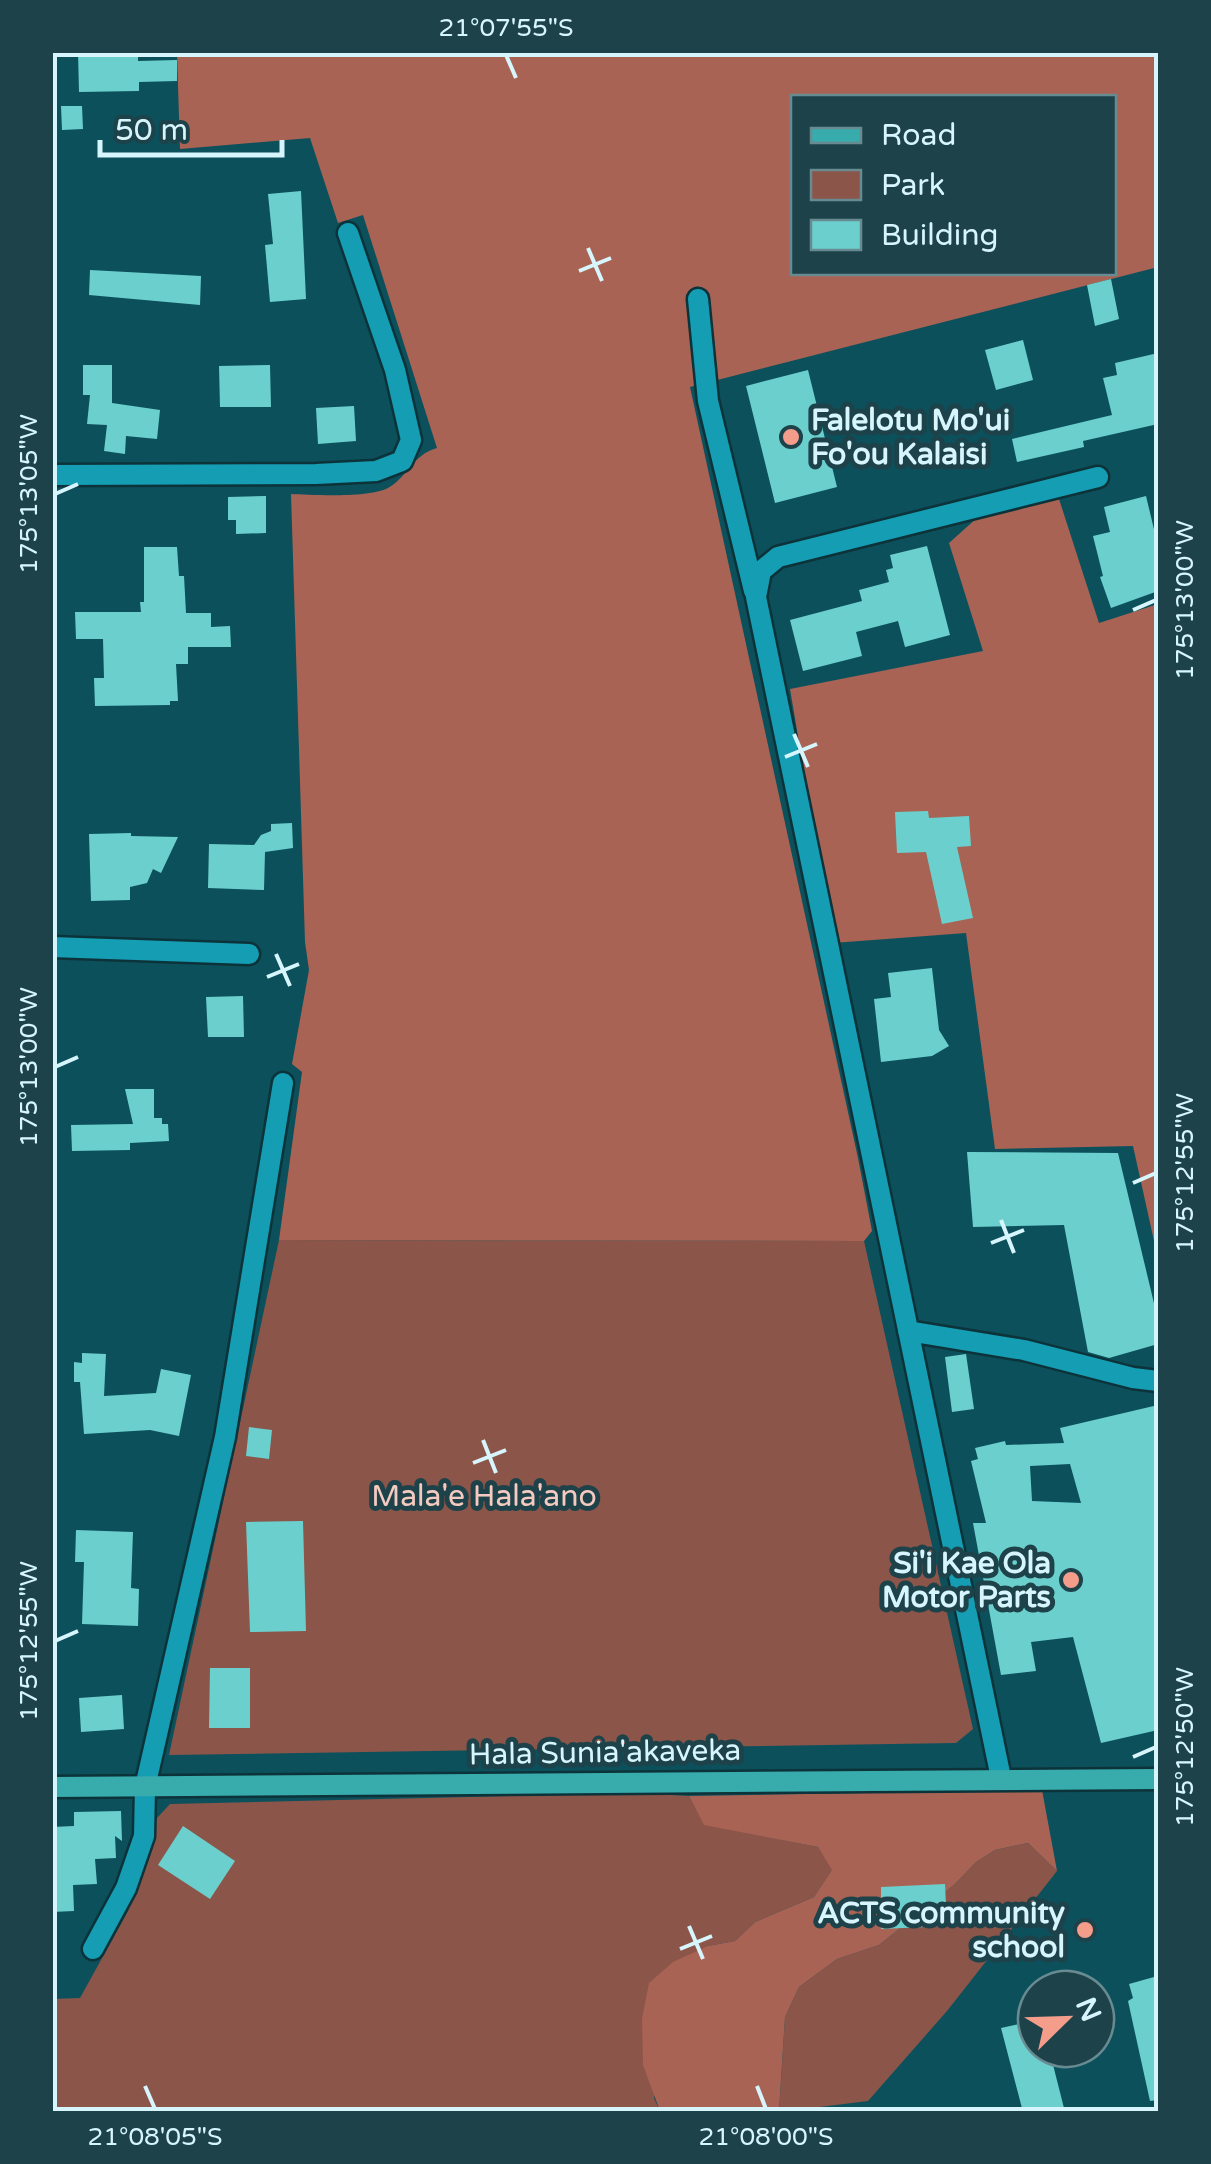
<svg xmlns="http://www.w3.org/2000/svg" width="1211" height="2164" font-family="'Varela Round',sans-serif">
<style>
.green{fill:#8b5549}
.forest{fill:#a96354;fill-rule:evenodd}
.building{fill:#6bd0cd;fill-rule:evenodd}
.lines{fill:none;stroke-linecap:round;stroke-linejoin:round}
.street-casing{stroke:#0d333a;stroke-width:25}
.secondary-casing{stroke:#0d333a;stroke-width:25}
.street{stroke:#149db3;stroke-width:20}
.secondary{stroke:#38abac;stroke-width:20}
.ticks{fill:none;stroke:#d7f5fc;stroke-width:4}
.poi-dot{fill:#f49d8b;stroke:#1e424a;stroke-width:4}
.labels{text-anchor:middle;stroke-width:10;stroke-linejoin:round;paint-order:stroke}
.poi-label{font-size:30px;font-weight:bold;fill:#d7f5fc;stroke:#1e424a;text-anchor:end}
.park-label{font-size:30px;fill:#f5cbc1;stroke:#1e424a}
.street-label{font-size:30px;fill:#d7f5fc;stroke:#1e424a}
.neatline{fill:none;stroke:#d7f5fc;stroke-width:4}
.ticks-label{font-size:25px;text-anchor:middle;fill:#d7f5fc}
</style>
<rect width="100%" height="100%" fill="#0c505c"/>
<path class="green" d="M279 1240 864 1241 973 1729 956 1743 169 1755Z
M633 1793 689 1796 704 1824 818 1847 833 1869 814 1897 755 1922 735 1941 708 1946 654 2098 660 2111H53L52 1999 80 1998 128 1911 157 1818 170 1804Z
M1028 1843 1057 1871 947 2011 868 2101 779 2112 785 2017 799 1987 837 1959 879 1945 955 1884 976 1862 995 1850Z"/>
<path class="forest" d="M177 53H1158V267L690 387 858 1158 872 1231 864 1241 279 1240 302 1072 292 1064 309 970 305 942 291 494C313 495 369 498 388 488 408 477 412 455 437 448L363 215 338 223 310 138 180 149ZM794 98H1114V272H794Z
M1059 499 1099 623 1158 604V1259L1133 1146 995 1149 966 933 833 943 790 689 983 651 949 543 978 517Z
M1042 1790 1057 1871 1028 1843 995 1850 976 1862 955 1884 879 1945 837 1959 799 1987 785 2017 779 2111H660L643 2065 642 2019 649 1983 673 1962 708 1946 735 1941 755 1922 814 1897 832 1870 818 1847 704 1825 689 1796Z"/>
<path class="building" d="M78 52H138V61L177 60V81L139 82V91L79 92Z
M61 106H82L83 129 62 130Z
M301 191 306 299 270 302 265 245 273 244 268 194Z
M90 270 201 276 200 305 89 295Z
M1111 279 1119 319 1095 326 1087 285Z
M1023 340 1033 380 996 390 985 350Z
M1158 353V424L1083 441 1084 447 1017 462 1012 439 1112 415 1103 378 1117 375 1115 363Z
M83 365H112V403L160 410 157 439 126 436 125 454 104 451 107 425 87 424 90 395H83Z
M270 365 271 407H220L219 366Z
M808 370 837 487 775 503 746 386Z
M354 406 356 441 318 444 316 408Z
M266 496V533L236 534V520H228V497Z
M1146 496 1158 546V591L1111 608 1100 577 1103 576 1093 536 1110 532 1104 507Z
M927 546 950 635 905 647 898 621 856 632 862 656 803 671 790 620 862 601 859 590 889 582 886 570 893 568 890 555Z
M144 547H177L179 576H184L186 613H211V627L230 626 231 647H188V664H176L178 701H170V705L95 706 94 678H104L103 639H76L75 612H141L140 602H144Z
M928 811 929 818 969 816 971 846 957 847 973 918 942 924 926 852 897 853 895 812Z
M292 823 293 848 265 852 264 890 208 888 209 844 254 845 261 835 271 831V824Z
M131 833V836L178 837 161 873 153 869 147 883 130 887V900L91 901 89 834Z
M932 968 939 1030 949 1046 932 1056 881 1062 874 999 891 997 888 973Z
M243 996 244 1037H208L206 997Z
M125 1089H154V1118H162V1124H168L169 1141 130 1143V1150L72 1151 71 1125 133 1124Z
M967 1152 1118 1153 1158 1320V1344L1109 1358 1088 1352 1064 1225 973 1227Z
M82 1353 106 1354 104 1396 156 1393 161 1369 191 1375 179 1436 150 1430 84 1434 80 1382H74V1362L82 1363Z
M966 1354 974 1409 952 1412 945 1357Z
M1158 1405V1730L1101 1743 1073 1637 1031 1642 1036 1671 1001 1675 973 1523H986L971 1461 978 1459 975 1448 1005 1441 1006 1445 1064 1443 1060 1428ZM1070 1464 1081 1503 1032 1501 1030 1466Z
M249 1427 272 1430 269 1459 246 1456Z
M303 1521 306 1631 250 1632 246 1522Z
M76 1530 133 1532 131 1588 139 1589 138 1626 82 1624 84 1562H75Z
M210 1668H250V1728H209Z
M122 1695 124 1729 81 1732 79 1698Z
M121 1811 122 1841 115 1836 116 1858 95 1859 97 1884 73 1885 74 1911 52 1912V1827L74 1826V1812Z
M183 1826 235 1861 210 1899 158 1865Z
M945 1884 947 1926 881 1929V1887Z
M1154 1977 1158 1992V2100L1150 2101 1128 2001 1133 1998 1129 1984Z
M1023 2023 1024 2032 1036 2029V2049H1049L1065 2112H1023L1001 2028Z"/>
<g class="lines">
<g class="street-casing">
<path id="street" d="M698 299 708 401 754 591
M52 475 316 474 376 471 402 461 411 440 395 370 348 233
M52 947 249 954
M908 1331 1024 1350 1133 1378 1158 1381
M1001 1778 756 597 761 571 778 557 1098 477
M93 1949 126 1888 144 1836 145 1787 225 1437 283 1083"/>
</g>
<g class="secondary-casing">
<path id="secondary" d="M52 1787 1158 1779"/>
</g>
<use href="#street" class="street"/>
<use href="#secondary" class="secondary"/>
</g>
<path class="ticks" d="M506 55 516 78M588 248 602 281M579 271 611 258M55 494 78 484M1133 610 1156 600M794 734 808 767M785 757 817 744M276 954 290 986M267 977 299 964M55 1067 78 1057M1133 1183 1156 1173M1001 1220 1014 1253M991 1243 1024 1230M483 1440 496 1473M473 1463 506 1450M55 1641 78 1631M1133 1757 1156 1747M689 1926 703 1959M680 1949 712 1936M145 2086 155 2109M757 2086 766 2109"/>
<g class="poi-dot">
<circle cx="791" cy="437" r="10"/>
<circle cx="1071" cy="1580" r="10"/>
<circle cx="1085" cy="1930" r="10"/>
</g>
<g class="labels">
<g class="poi-label">
<text x="811" y="430" text-anchor="start">Falelotu Mo'ui<tspan x="811" dy="34">Fo'ou Kalaisi</tspan></text>
<text x="1051" y="1573">Si'i Kae Ola<tspan x="1051" dy="34">Motor Parts</tspan></text>
<text x="1065" y="1923">ACTS community<tspan x="1065" dy="34">school</tspan></text>
</g>
<g class="park-label">
<text x="484" y="1506">Mala'e Hala'ano</text>
</g>
<g class="street-label">
<text transform="translate(605 1752) rotate(-1)" y="10">Hala Sunia'akaveka</text>
</g>
</g>
<rect width="1211" height="2164" fill="none" stroke="#1e424a" stroke-width="110"/>
<rect x="791" y="95" width="325" height="180" fill="#1e424a" stroke="#688a91" stroke-width="2.5"/>
<rect x="811" y="128" width="50" height="15" fill="#38abac" stroke="#688a91" stroke-width="2.5"/>
<text x="881" y="145" font-size="30" fill="#d7f5fc">Road</text>
<rect x="811" y="170" width="50" height="30" fill="#8b5549" stroke="#688a91" stroke-width="2.5"/>
<text x="881" y="195" font-size="30" fill="#d7f5fc">Park</text>
<rect x="811" y="220" width="50" height="30" fill="#6bd0cd" stroke="#688a91" stroke-width="2.5"/>
<text x="881" y="245" font-size="30" fill="#d7f5fc">Building</text>
<g transform="translate(1066 2019) rotate(67)"><circle r="48" fill="#1e424a" stroke="#688a91" stroke-width="2.5"/>
<path d="M0-8L18 38L0 25L-18 38Z" fill="#f49d8b"/>
<text y="-15" font-size="28" font-weight="bold" text-anchor="middle" fill="#d7f5fc">N</text>
</g>
<path d="M100 140v15h182v-15" fill="none" stroke="#d7f5fc" stroke-width="5"/>
<text x="115" y="140" font-size="30" fill="#d7f5fc" stroke="#1e424a" stroke-width="8" paint-order="stroke">50 m</text>
<rect x="55" y="55" width="1101" height="2054" class="neatline"/>
<g class="ticks-label">
<text x="506" y="36">21°07'55"S</text>
<text transform="translate(28 494) rotate(-90)" y="9">175°13'05"W</text>
<text transform="translate(1184 600) rotate(-90)" y="9">175°13'00"W</text>
<text transform="translate(28 1067) rotate(-90)" y="9">175°13'00"W</text>
<text transform="translate(1184 1173) rotate(-90)" y="9">175°12'55"W</text>
<text transform="translate(28 1641) rotate(-90)" y="9">175°12'55"W</text>
<text transform="translate(1184 1747) rotate(-90)" y="9">175°12'50"W</text>
<text x="155" y="2145">21°08'05"S</text>
<text x="766" y="2145">21°08'00"S</text>
</g>
</svg>
